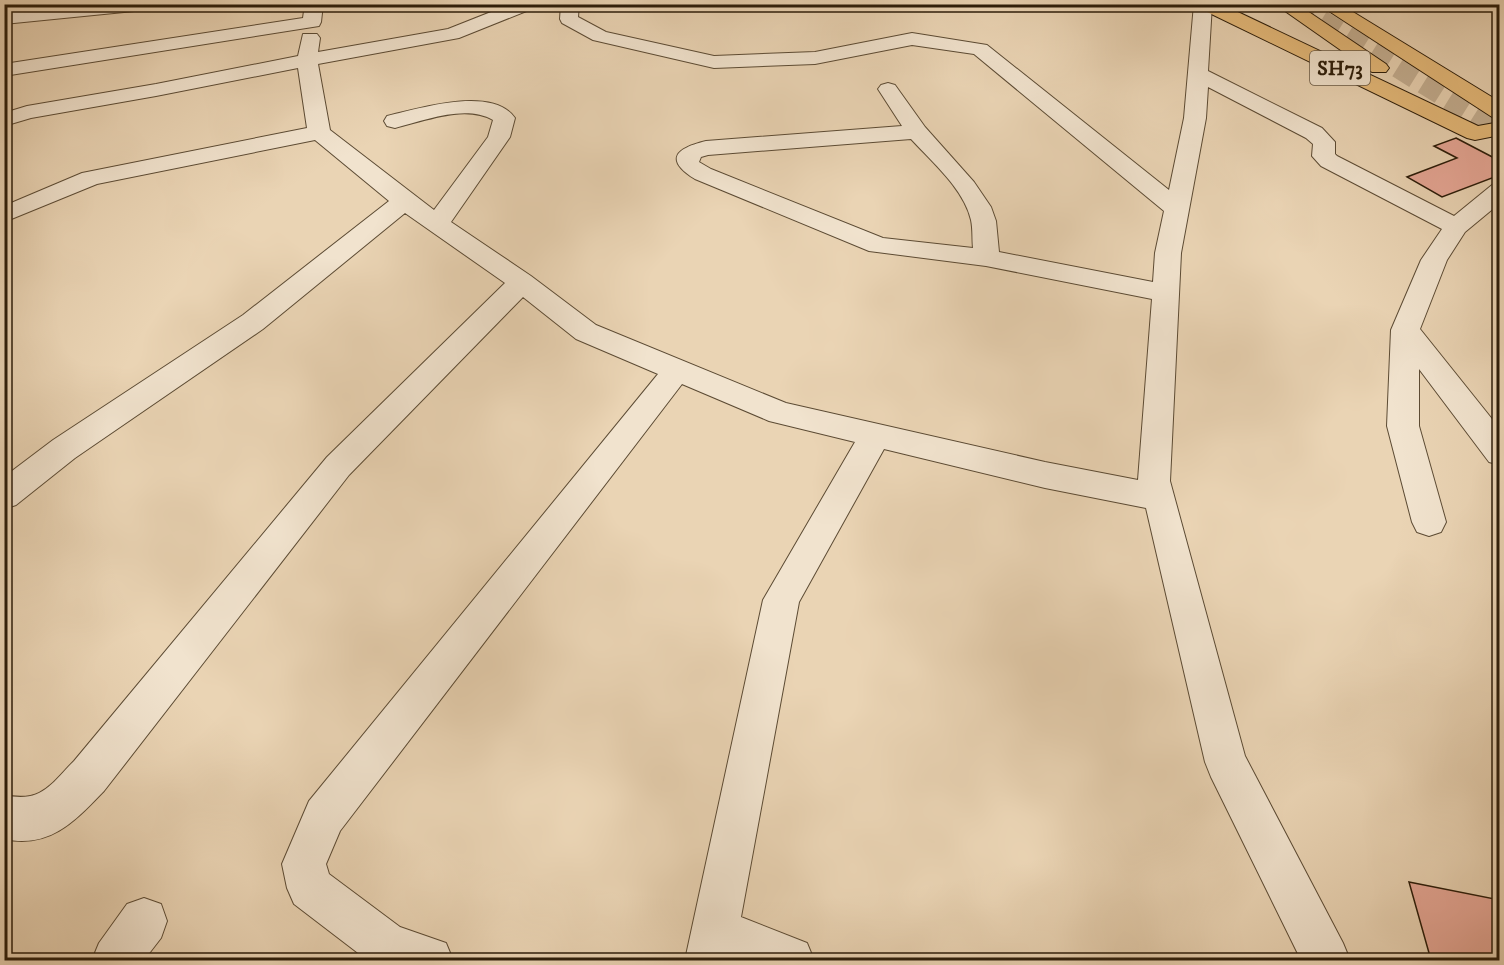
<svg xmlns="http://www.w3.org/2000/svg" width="1504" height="965" font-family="'IM FELL DW Pica',serif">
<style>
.building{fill:#e6a796;stroke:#2c1d0a;stroke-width:1.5}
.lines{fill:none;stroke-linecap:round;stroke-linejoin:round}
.primary-tunnel{stroke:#c4af92;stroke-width:20;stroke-dasharray:20 10;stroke-linecap:butt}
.minor-casing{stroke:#5c4b34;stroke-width:2}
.primary-casing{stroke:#2c1d0a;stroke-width:2}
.minor{fill:#f1e3ce;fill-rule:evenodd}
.primary{fill:#e5ba7a;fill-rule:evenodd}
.labels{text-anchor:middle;stroke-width:5;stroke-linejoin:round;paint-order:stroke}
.shield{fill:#f1e3ce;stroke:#675845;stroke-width:1.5}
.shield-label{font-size:20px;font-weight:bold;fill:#2c1d0a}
</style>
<rect width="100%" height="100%" fill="#ead4b4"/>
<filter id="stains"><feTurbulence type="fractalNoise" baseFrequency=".00333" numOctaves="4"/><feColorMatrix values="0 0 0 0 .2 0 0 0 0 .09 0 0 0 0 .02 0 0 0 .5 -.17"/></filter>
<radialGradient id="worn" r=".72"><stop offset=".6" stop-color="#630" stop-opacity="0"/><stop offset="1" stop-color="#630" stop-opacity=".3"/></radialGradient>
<path class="building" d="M1456 138 1500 161 1498 172 1500 175 1442 197 1407 177 1457 158 1434 146Z
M1409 882 1500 900V960H1431Z"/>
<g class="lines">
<path class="primary-tunnel" d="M1296 4 1500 132"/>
<g class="minor-casing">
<path id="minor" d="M90 4H163L154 9 4 24V12Z
M305 4H323L321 22 319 26 4 76V64L303 18Z
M511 4H537L534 8 459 38 318 64 330 130 434 210 488 137 493 120C465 104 424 121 395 128L387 126 384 121 387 116C418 109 492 85 515 118L510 137 451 222 531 276 596 325 786 403 1045 462 1138 480 1152 299 986 266 869 251 695 179C663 159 677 148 706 141L902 126 878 89 881 85 888 83 895 85 925 127 974 182 991 207 996 221 999 252 1153 282 1155 253 1164 211 974 54 912 45 815 64 714 68 593 40 562 23 560 19 561 4H579L578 17 606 32 714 56 815 52 912 33 987 45 1169 190 1184 118 1194 4H1212L1208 71 1322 128 1335 142V154L1337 156 1454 216 1492 185 1500 183V203L1465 232 1447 260 1420 329 1500 429V465L1489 462 1419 369V426L1446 522 1441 532 1429 536 1417 532 1412 522 1387 426 1391 330 1421 260 1442 229 1321 166 1312 156 1313 144 1306 138 1208 87 1206 118 1181 253 1170 481 1245 756 1343 943 1350 960H1301L1211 777 1205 762 1146 508 1045 488 884 449 799 602 741 917 807 943 814 960H685L763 600 855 442 769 421 682 384 340 831 326 864 329 874 400 927 446 943 453 960H355L358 953 294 904 287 888 282 864 309 801 658 374 576 339 523 297 349 475 104 791C75 821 50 849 4 839V795C42 803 50 785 74 761L327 457 505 283 405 213 263 329 75 458 16 505 4 509V477L53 440 243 315 389 201 315 140 97 184 4 222V206L82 173 307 128 298 68 156 96 31 118 4 126V113L27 106 156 84 298 56 303 34H317L320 38 318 52 448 29ZM911 139C932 162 964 189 971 220 973 229 972 239 973 248L883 238 711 169 699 162 701 157 708 155Z
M144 898 161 904 167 921 161 938 144 960H92L99 943 127 904Z"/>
</g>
<g class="primary-casing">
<path id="primary" d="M1196 4H1221L1478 126 1500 122V135L1475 140 1467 138 1199 8Z
M1275 4H1297L1386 64 1389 68 1386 72H1372Z
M1318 4H1340L1500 102V118L1492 117Z"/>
</g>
<use href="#minor" class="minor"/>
<use href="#primary" class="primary"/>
</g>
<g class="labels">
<rect class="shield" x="1310" y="51" width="60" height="34" rx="4.5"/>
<g class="shield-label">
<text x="1340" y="75">SH73</text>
</g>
</g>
<rect width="1504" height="965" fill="none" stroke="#ead4b4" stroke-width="24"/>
<rect x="6" y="6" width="1492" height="953" fill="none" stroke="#2c1d0a" stroke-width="3"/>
<rect x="12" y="12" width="1480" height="941" fill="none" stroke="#2c1d0a" stroke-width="1.5"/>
<rect width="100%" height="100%" filter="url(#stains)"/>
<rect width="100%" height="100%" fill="url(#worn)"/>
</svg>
